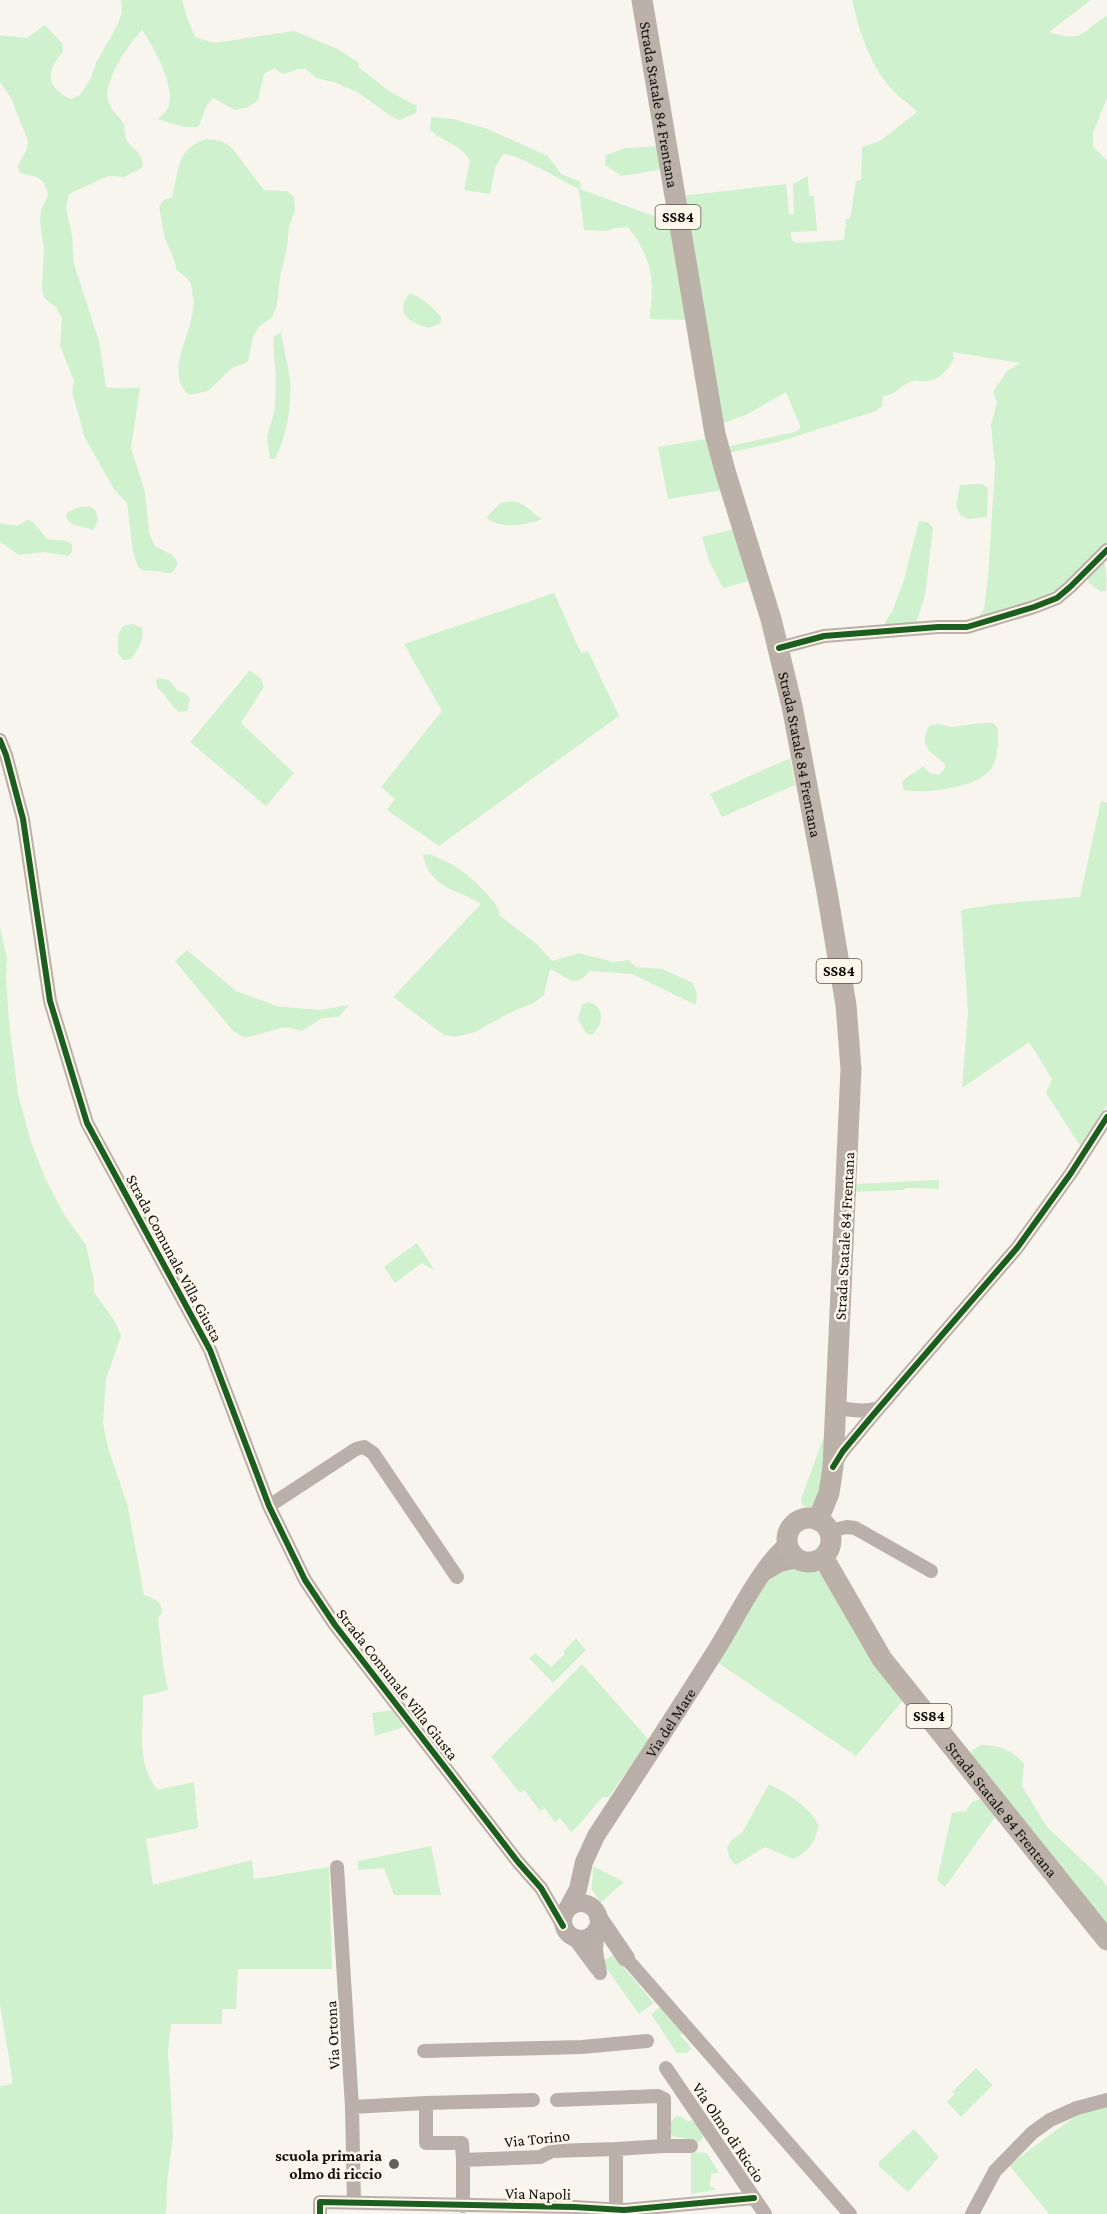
<svg xmlns="http://www.w3.org/2000/svg" width="1107" height="2214" font-family="'Crimson Pro',serif">
<style>
.green{fill:#d0f1cd}
.lines{fill:none;stroke-linecap:round;stroke-linejoin:round}
.street{stroke:#bbb0a9;stroke-width:14}
.secondary{stroke:#baaea8;stroke-width:18}
.primary{stroke:#bcb1a9;stroke-width:21}
.cycleway-casing{stroke:#fcf6eb;stroke-width:10}
.cycleway{stroke:#1b5e20;stroke-width:6}
.poi-dot{fill:#62605b;stroke:#fcf6eb;stroke-width:2}
.labels{text-anchor:middle;stroke-width:5;stroke-linejoin:round;paint-order:stroke}
.shield{fill:#fcf6eb;stroke:#58544e;stroke-width:1.5}
.shield-label{font-size:15px;font-weight:bold;fill:#110f0b}
.street-label{font-size:16px;fill:#110f0b;stroke:#fcf6eb}
.poi-label{font-size:16px;font-weight:bold;fill:#110f0b;stroke:#fcf6eb;text-anchor:end}
</style>
<rect width="100%" height="100%" fill="#f8f5ef"/>
<path class="green" d="M121 0H182L188 20 195 37 214 43 294 31 338 49 359 63 358 67 389 91 417 106 416 113 399 120 391 116 357 92 334 82 316 78 306 69H299L283 74 274 68 264 74 258 100 248 107 235 110 213 98C202 109 205 115 198 127H185L157 119C162 115 168 111 169 105 175 85 153 46 142 30 129 43 103 82 108 100 111 112 120 116 123 123 126 129 124 135 127 141 134 150 145 155 142 168L124 177 108 176 69 194 66 207 72 235 74 264 99 341 106 387C119 390 128 387 140 388L131 448 145 492 149 533 155 546 174 556 178 564 172 573C162 574 154 569 144 571L138 567 133 552 127 503 114 489 85 438 72 392 74 381 60 346 62 318 56 307 44 298 42 288 44 249 40 221 41 210 48 196 47 190 43 182 37 177 20 173 18 165 27 149 28 141 11 98 0 82V35L27 38 45 25 62 43 63 52C45 71 46 88 71 99L80 95 90 80 96 63 117 26 122 12Z
M852 0H1091L1049 32C1086 44 1080 31 1107 16V98L1093 133V147L1107 160V546L1047 598 976 621 984 609 988 578 995 467 991 425 997 402 993 392 1007 371 1020 363 952 352 954 356C953 366 938 381 927 381 923 382 917 380 913 381 900 384 898 395 883 396L882 406 876 411 778 442 728 453 726 447 794 432 801 428 786 392 746 415 720 424 681 196 786 184 789 214H794L793 184 808 176 809 196H814L817 231 791 232V238L795 243 844 240 846 219H850L856 181 861 180 862 147 880 141 917 112C909 103 898 97 890 87 869 63 859 30 852 0Z
M431 117 453 119 485 128 548 156 561 174 581 182 580 189 673 223 688 320 650 319C650 307 652 296 652 285 651 263 641 243 628 227L615 228 607 231 584 230 579 189C562 181 519 154 503 154L495 168 490 194 464 190 470 161C461 144 444 143 430 130Z
M206 139 222 141 232 148 264 190 287 191 294 197 295 210 289 227 287 248 280 277 277 305 272 317 260 326 253 336 248 362 232 368 208 391 189 395C161 370 198 329 193 296 192 292 192 285 190 282 187 277 180 273 176 269 175 258 170 252 166 241 163 234 161 216 159 207L163 200 172 197C180 169 175 150 206 139Z
M660 146 664 169 622 176 605 165 606 155 626 148Z
M409 294C421 295 433 308 441 317V323L429 328C410 322 394 315 409 294Z
M281 332C283 348 288 363 290 379 292 406 287 435 275 459H270L267 436 275 409 276 382 273 337Z
M705 439 722 490 668 499 658 447Z
M982 484 988 488 987 517 968 519 961 516 956 506 960 485Z
M512 501C531 505 528 512 543 519 524 525 504 530 486 518L500 503Z
M80 507H91L96 511 98 521 93 530C83 525 69 528 66 516L68 512Z
M28 520 34 523 47 539 66 541 72 544V552L68 556 44 552 19 555 0 542V523L17 526Z
M919 521 928 522 933 528 925 596 915 626 885 628V622L892 612 904 580Z
M733 529 749 581 723 588 709 561 702 537Z
M1102 557C1107 568 1107 580 1106 591L1101 592 1089 583 1086 574Z
M554 593 581 653 588 651 619 716 439 846 387 810 395 799 381 787 442 711 404 644Z
M132 624 142 628C145 638 137 651 131 659L123 660 118 653V635L123 626Z
M250 670 261 679 264 687 241 723 294 773 266 806 190 742Z
M159 678 169 680 178 691 185 693 190 698 187 711 179 712C169 705 167 694 157 688L156 680Z
M980 723H993L998 728C998 741 999 759 990 770 976 788 926 794 904 790L902 783C907 774 917 773 923 766L930 773 939 775 945 768V764C930 752 918 746 929 726L938 724 952 727Z
M790 758 795 785 722 817 710 794Z
M1101 801 1107 803V1106L1081 1147 1046 1093 1052 1079 1029 1042 962 1088 968 1013 961 910 996 904 1080 897Z
M429 854C454 864 467 872 485 892 492 900 498 904 500 916L537 944 552 961 579 953 614 962 629 960 636 967 663 969 693 983 697 994 696 1005 632 974 590 971C573 991 568 976 550 969L544 995 534 1003 511 1012 475 1032 455 1037 444 1035 393 997 481 904C456 888 431 890 423 855Z
M0 927 7 958 6 977 9 1021 18 1094 31 1142 45 1178 65 1216 86 1245 94 1281V1292L114 1320 121 1336 106 1379 103 1423 108 1448 128 1507 144 1595C155 1599 162 1601 162 1613L158 1618 163 1664 168 1690 143 1696C144 1729 135 1763 158 1790L194 1782 198 1828 146 1839 153 1885 252 1860 254 1879 329 1867 332 1969H238L236 2009H222V2024H171L168 2052 173 2135 167 2184 166 2214H0V2086L12 2084V2076L0 2005Z
M187 950 236 991 277 1006 319 1010 349 1005 339 1017 322 1018 302 1031 285 1027 245 1038 233 1031 175 961Z
M589 1002C606 1007 603 1025 592 1035L586 1033 578 1019 582 1005Z
M939 1180V1189L906 1188 904 1190 853 1192 854 1184Z
M417 1243 435 1271 422 1263 395 1283 384 1267Z
M827 1428 818 1508 809 1509 802 1504 801 1499Z
M794 1566 809 1568 824 1575 904 1699 856 1756 717 1662 746 1613 770 1578 774 1573Z
M576 1638 586 1650 553 1683 529 1658 535 1653 551 1667 565 1654 563 1652Z
M582 1664 649 1740 609 1797H603C591 1808 584 1822 571 1832L560 1818 555 1823 545 1808 540 1811 524 1790 520 1793 491 1757Z
M391 1710 404 1727 375 1736 372 1713Z
M980 1745C998 1745 1012 1749 1024 1764L1022 1786 1047 1827 1102 1879 1107 1887V1930L971 1759 972 1751Z
M769 1784C788 1794 810 1807 819 1826 814 1843 809 1852 793 1859L765 1847 736 1865 730 1859 727 1848 731 1840 742 1833Z
M984 1798 995 1817 945 1887 937 1880 952 1813 966 1811 972 1802Z
M431 1846 441 1895H394L384 1868 358 1870V1861Z
M593 1866 624 1882 600 1903 592 1889Z
M613 1955 654 2003 639 2014 602 1962Z
M660 2007 683 2033 680 2035 692 2049 686 2053H677L651 2014Z
M976 2068 993 2085 961 2117 947 2102 955 2094 952 2092Z
M1107 2093V2214H1049L1009 2165Z
M679 2116 688 2121 694 2120 704 2134 701 2141 693 2144 684 2138 674 2137 670 2133V2123L675 2117Z
M914 2129 939 2157 908 2192 879 2166V2162Z
M691 2152 707 2153 719 2173H711L710 2187 716 2188 715 2190 691 2194Z"/>
<g class="lines">
<path class="street" d="M779 648 824 636 938 627H967L1034 607 1057 598 1070 587 1107 550
M0 740 6 755 23 819 50 1001 87 1123 210 1350 269 1506 305 1580 335 1625 518 1862 541 1888 563 1926
M835 1406C850 1411 865 1412 879 1408
M834 1465 843 1451 873 1415 1017 1248 1071 1173 1107 1117
M269 1506 356 1449 364 1447 373 1453 457 1577
M829 1531 847 1527 855 1528 931 1571
M337 1867 352 2107 354 2203
M598 1923 596 1951 600 1973
M574 1938 597 1969
M626 1958 850 2214
M424 2051 582 2047 647 2041
M666 2068 765 2214
M557 2100 658 2096 664 2099V2146L616 2149V2210
M426 2103 533 2100
M352 2107 426 2103V2143H462L463 2160 540 2157 552 2151 616 2149
M664 2146H691
M463 2160V2206
M320 2214V2202L574 2207 624 2210 754 2198
M972 2214 995 2171 1032 2133 1050 2120 1077 2108 1107 2100"/>
<g class="secondary">
<path d="M766 1571 780 1563 797 1559"/>
<circle cx="581" cy="1921" r="18"/>
<path id="s1" d="M565 1913 578 1889 584 1862 596 1836C637 1773 678 1711 718 1647 736 1618 762 1565 787 1545"/>
<path d="M598 1917 626 1958"/>
</g>
<g class="primary">
<path id="s2" d="M642 0 715 434 726 474 771 619 792 706 827 892 846 1005 851 1069 833 1467 829 1493 818 1520"/>
<circle cx="809" cy="1540" r="22"/>
<path id="s3" d="M823 1557 882 1659 1107 1940"/>
</g>
<g class="cycleway-casing">
<path id="cycleway" d="M779 648 824 636 938 627H967L1034 607 1057 598 1070 587 1107 550
M0 740 6 755 23 819 50 1001 87 1123 210 1350 269 1506 305 1580 335 1625 518 1862 541 1888 563 1926
M833 1467 843 1451 873 1415 1017 1248 1071 1173 1107 1117
M320 2214V2202L574 2207 624 2210 754 2198"/>
</g>
<use href="#cycleway" class="cycleway"/>
</g>
<circle class="poi-dot" cx="394" cy="2164" r="6"/>
<g class="labels">
<g class="shield">
<rect x="655.5" y="205" width="45" height="24" rx="4.5"/>
<rect x="816.5" y="959" width="45" height="24" rx="4.5"/>
<rect x="906.5" y="1704" width="45" height="24" rx="4.5"/>
</g>
<g class="shield-label">
<text x="678" y="222">SS84</text>
<text x="839" y="976">SS84</text>
<text x="929" y="1721">SS84</text>
</g>
<g class="street-label">
<text dy="6" stroke="none"><textPath href="#s2" startOffset="106">Strada Statale 84 Frentana</textPath></text>
<text dy="6" stroke="none"><textPath href="#s2" startOffset="772">Strada Statale 84 Frentana</textPath></text>
<text transform="translate(844 1236) rotate(-87)" y="6">Strada Statale 84 Frentana</text>
<text transform="translate(175 1258) rotate(62)" y="6">Strada Comunale Villa Giusta</text>
<text transform="translate(398 1684) rotate(52)" y="6">Strada Comunale Villa Giusta</text>
<text dy="6" stroke="none"><textPath href="#s1" startOffset="219">Via del Mare</textPath></text>
<text dy="6" stroke="none"><textPath href="#s3" startOffset="310">Strada Statale 84 Frentana</textPath></text>
<text transform="translate(332 2035) rotate(-93)" y="6">Via Ortona</text>
<text transform="translate(729 2132) rotate(56)" y="6">Via Olmo di Riccio</text>
<text transform="translate(537 2138) rotate(-6)" y="6">Via Torino</text>
<text transform="translate(538 2193) rotate(1)" y="6">Via Napoli</text>
</g>
<g class="poi-label">
<text x="382" y="2161">scuola primaria<tspan x="382" dy="18">olmo di riccio</tspan></text>
</g>
</g>
</svg>
